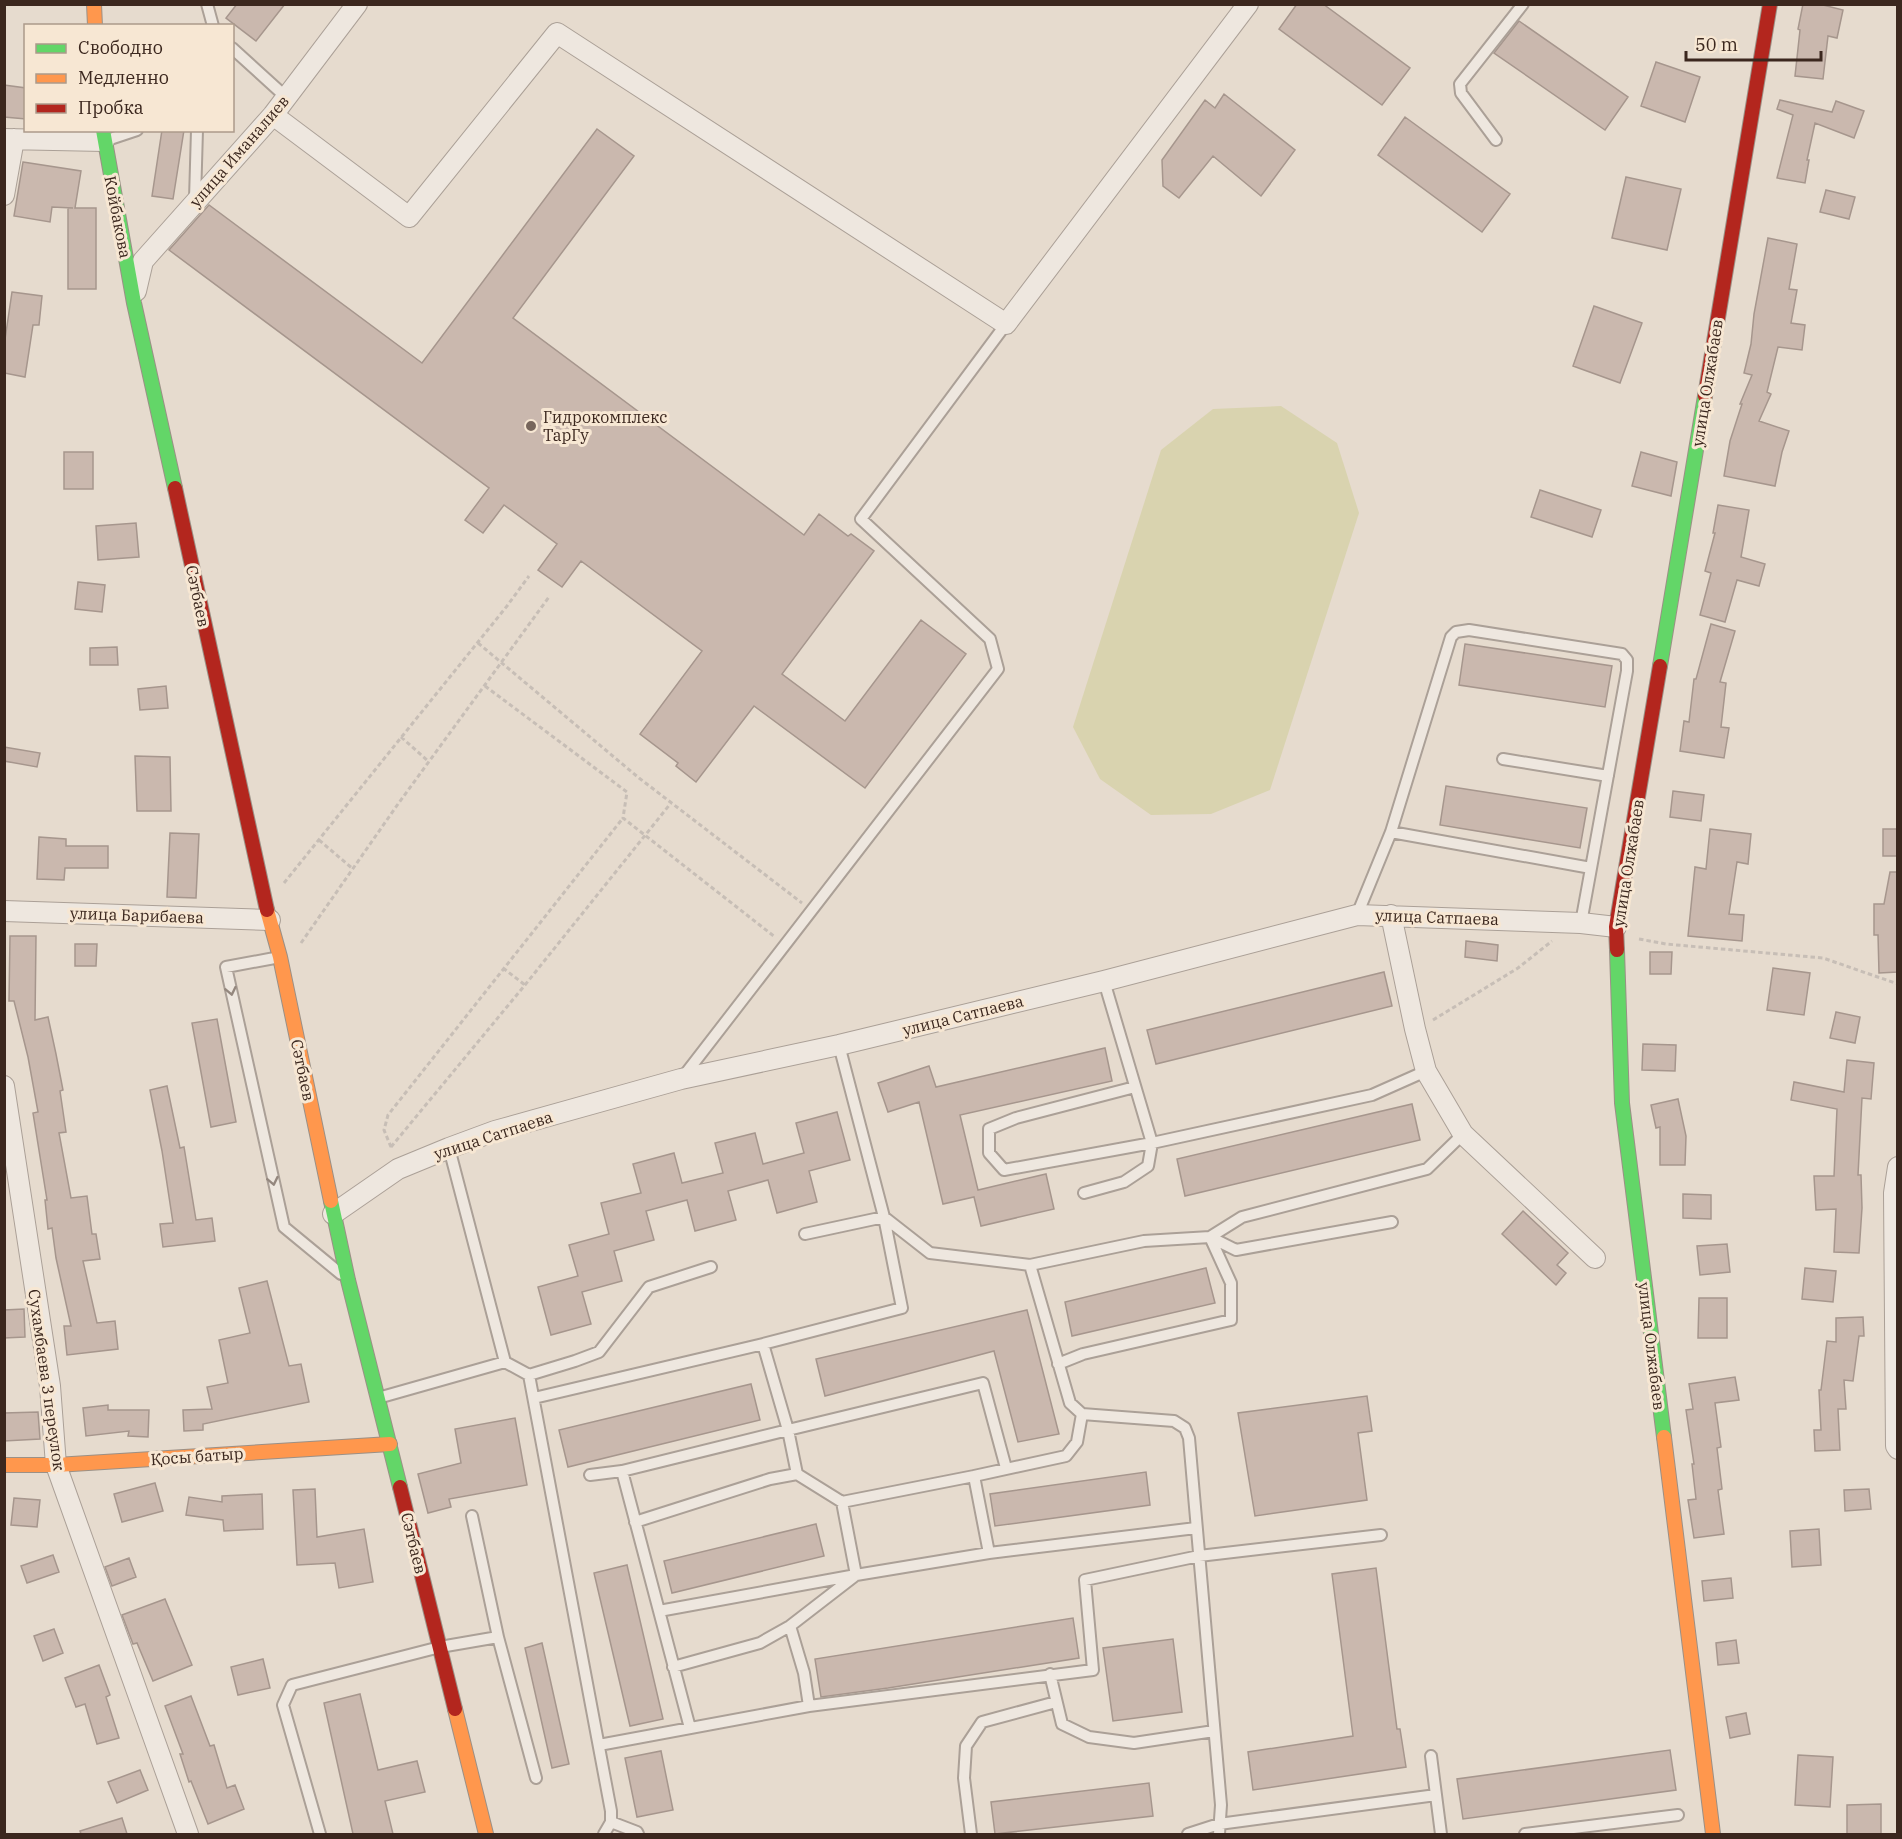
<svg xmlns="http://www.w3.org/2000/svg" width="1902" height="1839" font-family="'IBM Plex Serif',serif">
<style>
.green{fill:#d9d3af}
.building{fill:#cab8ae;stroke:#a6968d;stroke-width:1.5}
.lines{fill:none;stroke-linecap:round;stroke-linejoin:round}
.lane-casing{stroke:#aba097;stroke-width:14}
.street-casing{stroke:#aba097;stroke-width:22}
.fast-casing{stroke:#9b9086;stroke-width:16}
.slow-casing{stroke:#9b9086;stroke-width:16}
.jam-casing{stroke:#9b9086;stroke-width:16}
.path{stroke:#c7beb6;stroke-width:3;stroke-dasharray:4.5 3;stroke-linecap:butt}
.lane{stroke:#eee7df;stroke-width:10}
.street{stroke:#eee7df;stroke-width:20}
.fast{stroke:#63d668;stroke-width:14}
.slow{stroke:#ff974d;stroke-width:14}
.jam{stroke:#b3261e;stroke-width:14}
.oneway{stroke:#94877e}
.poi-dot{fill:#77665c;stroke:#f7e7d3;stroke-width:2}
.labels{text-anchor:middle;stroke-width:6;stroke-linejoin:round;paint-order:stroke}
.street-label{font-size:16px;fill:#3b271e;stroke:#f7e7d3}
.poi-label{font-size:16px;fill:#3b271e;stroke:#f7e7d3;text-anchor:start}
</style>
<rect width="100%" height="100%" fill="#e6dbce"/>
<path class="green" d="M1281 406 1337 443 1359 513 1270 790 1211 814 1151 815 1100 779 1073 727 1161 450 1213 409Z"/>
<path class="building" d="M237 4H285L256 41 226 18Z
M1297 4H1323L1410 68 1382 105 1279 29Z
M1803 4H1819L1843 10 1837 38 1828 36 1823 79 1795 76 1800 30 1798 29Z
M1519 21 1628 97 1605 130 1494 53Z
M1656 62 1700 77 1685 122 1641 106Z
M4 85 26 88V119L4 117Z
M1224 94 1295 150 1261 196 1213 156 1179 198 1163 186 1162 160 1205 100 1215 108Z
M1780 100 1832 112 1836 101 1864 111 1854 138 1815 123 1807 160H1809L1805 183 1777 178 1793 115 1777 109Z
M1405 117 1510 194 1482 232 1378 155Z
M597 129 634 156 513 318 804 535 819 514 848 536 851 534 874 551 782 674 845 721 921 620 966 654 865 788 754 706 696 782 676 766 678 763 640 734 702 651 581 561 562 587 538 570 557 544 504 505 483 533 465 520 489 488 169 250 209 205 422 363Z
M162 130H184L173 199 152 196Z
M23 162 81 171 75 208H96V289H68V208H73L52 207 50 222 14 216Z
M1626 177 1681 189 1667 250 1612 238Z
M1826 190 1855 197 1849 219 1820 212Z
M1768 238 1797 244 1789 289 1797 290 1791 323 1805 325 1802 350 1778 347 1767 392 1771 394 1759 421 1789 431 1782 452 1775 486 1724 476 1730 441 1742 404H1740L1752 375 1744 373 1751 344 1754 314Z
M12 292 42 296 39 325H33L25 377 4 373V346Z
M1594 306 1642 323 1620 383 1573 366Z
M64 452H93V489H64Z
M1641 452 1677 462 1671 496 1632 486Z
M1540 490 1601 510 1592 537 1531 517Z
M1718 505 1749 510 1741 557 1765 564 1759 586 1737 580 1725 622 1700 615 1711 573 1705 571 1715 533H1713Z
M136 523 139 557 98 560 96 526Z
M78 582 105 585 102 612 75 609Z
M1711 624 1735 631 1720 682 1726 683 1721 727 1729 728 1724 758 1680 751 1684 721 1689 722 1694 679H1696Z
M1465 644 1612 666 1605 707 1459 685Z
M117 647 118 665H90V648Z
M166 686 168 708 140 710 138 689Z
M4 747 40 753 37 767 4 761Z
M135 756 170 757 171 811H137Z
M1446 786 1587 808 1580 848 1440 825Z
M1673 791 1704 795 1701 821 1670 817Z
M1710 829 1751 834 1748 864 1737 862 1729 914 1744 915 1742 941 1688 936 1695 867 1706 869Z
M1883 829H1898V856H1883Z
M170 833 199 834 196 898 167 897Z
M39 837 66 839V846H108V868H65L64 880 37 879Z
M1890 872H1898V972L1879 973 1878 935H1874V904H1884Z
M10 936H36L35 1020 48 1017 56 1054 63 1090 60 1091 66 1132 59 1133 71 1198 87 1196 92 1234H96L100 1259 83 1261 97 1323 115 1321 118 1349 67 1355 64 1326H71L56 1258 52 1228 48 1229 45 1200H47L33 1113 38 1112 28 1057 14 1001H9Z
M1466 941 1498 945 1497 961 1465 957Z
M75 944H97L96 966H75Z
M1650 952H1672L1671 974H1650Z
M1773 968 1810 973 1804 1015 1767 1010Z
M1384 972 1392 1006 1156 1064 1147 1030Z
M1836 1012 1860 1017 1855 1043 1830 1038Z
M217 1019 236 1122 211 1127 192 1023Z
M1643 1044 1676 1045 1675 1071 1642 1070Z
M1105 1048 1112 1081 960 1115 978 1190 1046 1174 1054 1209 981 1226 974 1197 943 1204 919 1102 888 1112 878 1083 929 1066 936 1087Z
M1847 1060 1874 1063 1871 1099 1862 1098 1858 1175H1861L1862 1208 1859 1253 1834 1252 1836 1209 1816 1210 1814 1176H1834L1837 1109 1791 1100 1794 1082 1844 1092Z
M167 1086 180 1148 184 1147 196 1220 212 1218 215 1241 163 1247 160 1224 173 1223 162 1151 150 1090Z
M1678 1099 1686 1136 1685 1165H1660V1127L1656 1128 1651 1105Z
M1412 1104 1420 1140 1185 1196 1177 1159Z
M837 1112 850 1160 809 1171 817 1202 777 1213 768 1180 728 1191 736 1220 695 1231 687 1200 646 1211 654 1240 614 1251 622 1281 582 1292 591 1324 551 1335 538 1287 578 1276 569 1245 609 1234 601 1203 641 1193 633 1164 674 1153 682 1183 723 1173 715 1143 755 1133 763 1164 804 1153 796 1123Z
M1683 1194 1711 1195V1219L1683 1218Z
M1523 1211 1568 1253 1557 1265 1566 1273 1556 1285 1502 1234Z
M1727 1244 1730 1272 1700 1275 1697 1246Z
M1206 1268 1215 1303 1072 1336 1065 1302Z
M1805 1268 1836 1271 1833 1302 1802 1299Z
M267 1281 289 1366 301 1364 309 1402 203 1424V1430L184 1431 183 1410 212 1409 207 1387 228 1383 219 1340 250 1333 239 1288Z
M1699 1298H1727V1338H1698Z
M24 1309 25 1337 4 1338V1310Z
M1027 1310 1059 1434 1018 1442 994 1351 825 1396 816 1359Z
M1863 1317 1864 1336H1859L1853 1381 1844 1380 1846 1409H1838L1840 1450 1815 1451 1814 1430H1821L1819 1390H1821L1827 1341 1836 1342V1318Z
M1735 1377 1739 1400 1715 1403 1721 1447 1717 1448 1722 1489 1718 1490 1724 1534 1694 1538 1688 1500 1696 1499 1692 1464H1694L1686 1410 1693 1409 1689 1384Z
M751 1384 760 1420 568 1467 559 1430Z
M1367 1396 1372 1431 1358 1433 1367 1500 1255 1516 1238 1413Z
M108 1405V1410H149L148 1437 128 1436 129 1431 86 1436 83 1408Z
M38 1412 40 1439 4 1441V1413Z
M515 1418 527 1485 449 1499 451 1507 428 1513 418 1474 461 1463 455 1429Z
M1146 1472 1150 1505 995 1526 990 1494Z
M155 1483 163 1511 122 1522 114 1494Z
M315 1489 317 1537 364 1529 373 1582 339 1588 335 1563 297 1565 293 1490Z
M1869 1489 1871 1509 1845 1511 1844 1490Z
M262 1494 263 1529 224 1531 223 1520 186 1515 189 1497 222 1502V1496Z
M14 1498 40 1500 37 1527 11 1525Z
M816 1524 824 1556 672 1593 664 1561Z
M1819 1529 1821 1565 1792 1567 1790 1531Z
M53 1555 59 1572 27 1583 21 1566Z
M129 1558 136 1577 112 1586 105 1567Z
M627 1565 663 1719 630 1726 594 1573Z
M1376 1568 1397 1729H1400L1406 1767 1253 1790 1248 1752 1353 1736 1332 1574Z
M1731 1578 1733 1598 1704 1601 1702 1581Z
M165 1599 192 1665 153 1681 137 1643 133 1644 122 1615Z
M1073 1618 1079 1658 888 1688 821 1697 815 1659Z
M54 1629 63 1653 43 1661 34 1636Z
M1173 1639 1182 1712 1113 1721 1103 1648Z
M1736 1640 1739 1663 1718 1665 1716 1643Z
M542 1643 569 1764 552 1768 525 1648Z
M263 1659 270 1688 238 1695 231 1667Z
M99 1665 110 1695 106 1697 119 1738 97 1744 85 1704 76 1707 65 1678Z
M360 1694 378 1770 417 1761 425 1792 385 1801 393 1834H353L324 1703Z
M191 1696 210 1746 214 1745 227 1788 235 1785 244 1809 208 1824 191 1781 189 1782 180 1754H183L165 1706Z
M1746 1713 1750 1734 1730 1738 1726 1717Z
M1670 1750 1676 1790 1463 1819 1457 1779Z
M661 1751 673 1810 637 1817 625 1758Z
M1798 1755 1833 1757 1830 1807 1795 1805Z
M140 1770 148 1790 117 1803 108 1782Z
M1149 1783 1153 1816 995 1834 991 1802Z
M1881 1804V1834H1847V1805Z
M122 1818 127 1834H81L80 1831Z"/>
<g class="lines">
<g class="lane-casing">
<path id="lane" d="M207 4 213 26
M232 48 287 98
M107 140 137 130
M1496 140 1461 93 1460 84 1523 4
M195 199 197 130
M1503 759 1608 776
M1391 832 1591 868
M1357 915 1391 832 1451 637 1456 632 1469 630 1622 654 1627 660V671L1581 923
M280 957 226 967 284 1227 341 1274
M1104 981 1152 1143 1004 1170 989 1153V1129L1016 1118 1135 1087
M683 1077 998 669 990 639 861 519 1006 324
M449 1148 505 1362
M1084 1193 1124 1182 1148 1166 1152 1143 1372 1095 1426 1071
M805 1234 884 1217 930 1253 1030 1265 1070 1403 1082 1414 1174 1421 1185 1428 1189 1438 1221 1805 1219 1834
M1030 1265 1144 1241 1210 1237 1236 1250 1392 1222
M1058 1364 1083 1354 1231 1320V1283L1210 1237 1242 1217 1427 1169 1463 1134
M529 1375 611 1811V1822L604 1834
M378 1398 505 1362 529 1375 575 1361 599 1352 649 1287 711 1267
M534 1398 763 1344 902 1308 884 1217 839 1045
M622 1471 690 1728
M590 1475 622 1471 788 1430 763 1344
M974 1476 1066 1456 1077 1442 1082 1414
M842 1502 797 1474 788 1430 983 1383 1006 1468
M635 1522 770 1479 797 1474
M659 1611 856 1575 989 1553 1196 1528
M790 1626 804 1673 809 1706
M498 1637 536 1778
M673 1667 760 1643 790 1626 856 1575 842 1502 974 1476 989 1553
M1050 1674 1062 1724 1089 1737 1134 1743 1214 1731
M599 1745 809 1706 1093 1670 1085 1580 1199 1556 1381 1535
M1431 1756 1441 1834
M611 1822 637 1832 638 1834
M320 1834 283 1705 292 1685 440 1647 498 1637 472 1516
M971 1834 964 1778 966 1746 982 1722 1056 1702
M1188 1834 1219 1824 1436 1795
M1525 1834 1678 1815"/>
</g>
<g class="street-casing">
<path id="street" d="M273 115 409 217 557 33 1006 324 1248 4
M4 139 104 141
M4 195 14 139
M136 291 143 261 273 115 357 4
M4 911 270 920
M1391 915 1415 1029 1426 1071 1463 1134 1595 1258
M4 1086 50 1386 56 1465 188 1834
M1898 1167 1894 1193 1896 1446 1898 1449
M333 1214 398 1169 449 1148 495 1131 681 1079 839 1045 1104 981 1357 915 1581 923 1616 927"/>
</g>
<g class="fast-casing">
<path id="fast" d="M103 130 134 303 175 488
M1660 666 1705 396
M1617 950 1622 1103 1664 1437
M331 1201 348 1280 400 1487"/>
</g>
<g class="slow-casing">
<path id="slow" d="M94 4 95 26
M267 910 280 957 331 1201
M1664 1437 1713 1834
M4 1465H56L390 1444
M455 1709 486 1834"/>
</g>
<g class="jam-casing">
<path id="jam" d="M1705 396 1770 4
M175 488 267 910
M1617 950 1616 927 1660 666
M400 1487 455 1709"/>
</g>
<path class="path" d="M478 643 639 778 802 903
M485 686 627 792 623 818 775 937
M401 737 429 762
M319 840 353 869
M284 883 507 606 529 576
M1639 939 1666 944 1823 958 1898 984
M301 943 398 804 549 597
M503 968 525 985
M1433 1020 1518 968 1552 941
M391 1147 525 985 671 803
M391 1147 384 1130 388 1115 623 818"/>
<use href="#lane" class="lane"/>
<use href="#street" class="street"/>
<use href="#fast" class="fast"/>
<use href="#slow" class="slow"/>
<use href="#jam" class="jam"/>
</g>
<defs><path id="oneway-chevron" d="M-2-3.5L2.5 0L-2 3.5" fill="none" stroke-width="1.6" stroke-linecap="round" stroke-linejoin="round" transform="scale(1.5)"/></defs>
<g class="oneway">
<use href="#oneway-chevron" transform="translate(231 991) rotate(78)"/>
<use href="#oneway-chevron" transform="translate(273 1181) rotate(78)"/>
</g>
<circle class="poi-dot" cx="531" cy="426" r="6"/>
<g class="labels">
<g class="street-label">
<text transform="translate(239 151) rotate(-49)" y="6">улица Иманалиев</text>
<text transform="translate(118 217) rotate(79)" y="6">Койбакова</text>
<text transform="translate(1707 383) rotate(-81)" y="6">улица Олжабаев</text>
<text transform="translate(198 596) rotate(78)" y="6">Сәтбаев</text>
<text transform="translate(1628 863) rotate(-81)" y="6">улица Олжабаев</text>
<text transform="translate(137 915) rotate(2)" y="6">улица Барибаева</text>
<text transform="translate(1437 917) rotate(2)" y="6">улица Сатпаева</text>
<text transform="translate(963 1015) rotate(-14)" y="6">улица Сатпаева</text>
<text transform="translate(303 1070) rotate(78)" y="6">Сәтбаев</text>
<text transform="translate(493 1135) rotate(-18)" y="6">улица Сатпаева</text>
<text transform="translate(1652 1346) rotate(83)" y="6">улица Олжабаев</text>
<text transform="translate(47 1380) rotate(82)" y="6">Сухамбаева 3 переулок</text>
<text transform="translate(197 1456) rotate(-4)" y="6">Қосы батыр</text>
<text transform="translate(414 1543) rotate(76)" y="6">Сәтбаев</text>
</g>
<g class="poi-label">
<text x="543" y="423">Гидрокомплекс<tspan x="543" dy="18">ТарГу</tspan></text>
</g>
</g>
<rect width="1902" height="1839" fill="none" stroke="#3b271e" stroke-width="12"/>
<rect x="24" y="24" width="210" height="108" fill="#f7e7d3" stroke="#ac9a8b" stroke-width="1.5"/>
<rect x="36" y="44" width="30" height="9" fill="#63d668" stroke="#ac9a8b" stroke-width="1.5"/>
<text x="78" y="54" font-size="18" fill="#3b271e">Свободно</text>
<rect x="36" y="74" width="30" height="9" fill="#ff974d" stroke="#ac9a8b" stroke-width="1.5"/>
<text x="78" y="84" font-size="18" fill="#3b271e">Медленно</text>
<rect x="36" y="104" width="30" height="9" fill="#b3261e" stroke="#ac9a8b" stroke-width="1.5"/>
<text x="78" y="114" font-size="18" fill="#3b271e">Пробка</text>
<path d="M1686 51v9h135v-9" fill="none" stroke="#3b271e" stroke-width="3"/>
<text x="1695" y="51" font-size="18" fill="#3b271e" stroke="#f7e7d3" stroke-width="4.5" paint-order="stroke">50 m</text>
</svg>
